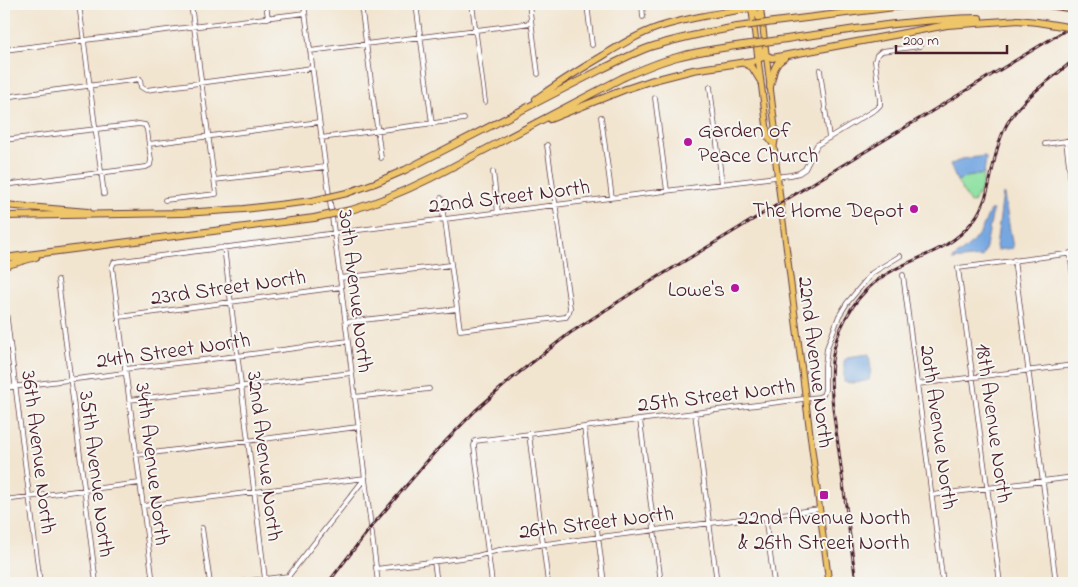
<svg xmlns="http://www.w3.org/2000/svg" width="1078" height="587" font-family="'Indie Flower',sans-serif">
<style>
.green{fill:#8ee1a2;stroke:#6c8066}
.water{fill:#76a7e1;stroke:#606386}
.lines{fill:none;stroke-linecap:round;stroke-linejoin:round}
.minor-casing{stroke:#633d44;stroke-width:5.5}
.major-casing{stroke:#633d44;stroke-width:7}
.highway-casing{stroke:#633d44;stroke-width:8}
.minor{stroke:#fff;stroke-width:4}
.major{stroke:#eec569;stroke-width:5}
.highway{stroke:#eec569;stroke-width:6}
.rail-casing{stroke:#4a1f2b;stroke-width:3}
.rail{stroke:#f6f6f2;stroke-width:1;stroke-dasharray:4;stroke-linecap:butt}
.highway-bridge-casing{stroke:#633d44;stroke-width:8;stroke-linecap:butt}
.highway-bridge{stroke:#eec569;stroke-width:6}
.poi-dot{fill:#b5179e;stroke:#f6f6f2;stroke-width:2}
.labels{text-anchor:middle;stroke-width:4;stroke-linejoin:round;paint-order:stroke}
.poi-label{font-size:22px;fill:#4a1f2b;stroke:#f6f6f2;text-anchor:end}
.street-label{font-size:22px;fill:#4a1f2b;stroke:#f6f6f2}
</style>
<rect width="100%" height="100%" fill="#f6f6f2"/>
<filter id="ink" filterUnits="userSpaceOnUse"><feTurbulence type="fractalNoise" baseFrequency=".02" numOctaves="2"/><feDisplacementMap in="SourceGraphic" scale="10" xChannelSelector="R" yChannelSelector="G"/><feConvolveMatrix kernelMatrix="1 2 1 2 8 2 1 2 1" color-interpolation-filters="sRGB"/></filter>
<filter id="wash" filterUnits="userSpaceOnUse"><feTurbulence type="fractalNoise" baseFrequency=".0096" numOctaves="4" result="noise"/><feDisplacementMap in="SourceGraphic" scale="20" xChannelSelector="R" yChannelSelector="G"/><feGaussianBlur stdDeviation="1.12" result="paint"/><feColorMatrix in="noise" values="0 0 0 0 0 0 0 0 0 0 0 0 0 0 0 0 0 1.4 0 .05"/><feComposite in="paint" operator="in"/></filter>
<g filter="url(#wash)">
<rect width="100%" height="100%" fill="#f2e5d0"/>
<path class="green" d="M984 174 981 190 974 202 970 203 957 181 966 177Z"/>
<path class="water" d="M985 156 986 158 984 174 966 177 957 181 950 165 962 159Z
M1003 194 1004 195 1013 248 997 250 996 246Z
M990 210H993L986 247 982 257 952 260 971 244 981 231Z
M869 354 871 369 869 380C861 382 852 384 844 382V361L847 357Z"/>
</g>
<g filter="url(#ink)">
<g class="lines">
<g class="minor-casing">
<path id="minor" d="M79 4 104 194
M266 4 268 18
M304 4 340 278 378 583
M361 4 381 158
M416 4 432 124
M472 4 485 102
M529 4 538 74
M587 4 592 45
M642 4 643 17
M4 50 305 13
M310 51 531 23
M820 70 829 138
M710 87 722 184
M4 97 140 79 141 87 146 90 312 68
M655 98 667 191
M601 117 612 198
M321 138 464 119
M4 140 139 124 145 125 147 130 151 160 150 165 146 167 4 185
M1066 141 1074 205
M149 144 319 122
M1045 144 1074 140
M493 172 498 213
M214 180 325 167
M441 198 444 220
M165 200 216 194 191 4
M445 220 460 330 566 317 569 312 570 308 547 145
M224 247 265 579
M1070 253 1074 284
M1014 260 1056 583
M903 275 943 583
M340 278 451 265
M58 280 96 583
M4 295 40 583
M119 317 341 287
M346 322 457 309
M918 384 1074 365
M4 388 124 373 125 369 237 356 348 341
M354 397 429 389
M129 400 351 373
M695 413 717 583
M640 420 661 583
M584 427 604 583
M529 434 548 583
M136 455 358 427
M932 495 1074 477
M4 500 140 483
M143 506 365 478
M765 516 774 583
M202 528 210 583
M434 561 437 583
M376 569 477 556 499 550 820 509
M153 583 112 267 114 262 343 232 791 175 799 173 805 169 817 145 876 109 880 105V100L875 61 877 55 882 51 920 46
M233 583 289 576
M283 583 365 478
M492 583 474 446 475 441 819 397 823 395 825 390V365L827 348 839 316 847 303 872 273 900 256
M1000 583 958 268 1074 253"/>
</g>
<g class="major-casing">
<path id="major" d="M751 4 768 137 774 146
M760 4 776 135 774 146 780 198 829 583"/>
</g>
<g class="highway-casing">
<path id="highway" d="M1042 4 1074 9
M751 9 757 14 762 23
M1017 20 1037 22
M774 22 919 4
M779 40C845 31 913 19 979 18
M755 42 763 54 772 58 947 25 1020 20
M744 63 752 67 760 80
M770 87C773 75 773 64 784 58
M536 99C557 84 579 70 601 57 619 46 638 34 659 27 697 15 737 11 776 4
M550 119 626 89 650 81 693 70 753 61 766 56
M347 193 375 183 405 170 600 70C617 62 633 53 650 47 679 38 708 32 737 27
M4 205 88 212
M351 210C379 202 405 191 431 178L622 78C640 70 658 62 677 57 699 51 721 48 743 45
M4 216 183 213 244 209 312 201
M4 258 314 218
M4 266 36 257"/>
</g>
<use href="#minor" class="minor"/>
<use href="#major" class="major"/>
<use href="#highway" class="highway"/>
<g class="rail-casing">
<path id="rail" d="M328 583 371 527 435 452 475 411 516 375 570 333 635 291 1074 25
M856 583C850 539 845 496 839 452 835 422 829 391 832 361 835 332 852 301 874 283 907 256 945 257 973 221 993 196 990 161 1003 132 1016 101 1049 81 1074 60"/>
</g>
<use href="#rail" class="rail"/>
<g class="highway-bridge-casing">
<path id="highway-bridge" d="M1037 22 1074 28
M737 27 774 22
M743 45 779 40
M312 201 347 193
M314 218 351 210"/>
</g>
<use href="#highway-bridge" class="highway-bridge"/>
</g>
</g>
<g class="poi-dot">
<circle cx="688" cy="142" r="5"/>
<circle cx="914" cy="209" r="5"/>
<circle cx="735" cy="288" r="5"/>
<rect x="819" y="490" width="10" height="10" rx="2.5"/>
</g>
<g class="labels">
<g class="poi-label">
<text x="698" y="137" text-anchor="start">Garden of<tspan x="698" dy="25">Peace Church</tspan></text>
<text x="904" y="217">The Home Depot</text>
<text x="725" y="296">Lowe's</text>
<text x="824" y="524" text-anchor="middle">22nd Avenue North<tspan x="824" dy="25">&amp; 26th Street North</tspan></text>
</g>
<g class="street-label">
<text transform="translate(509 195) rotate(-7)" y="8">22nd Street North</text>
<text transform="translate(228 286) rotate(-8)" y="8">23rd Street North</text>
<text transform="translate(357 291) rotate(83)" y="8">30th Avenue North</text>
<text transform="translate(173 349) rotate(-8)" y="8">24th Street North</text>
<text transform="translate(817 362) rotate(83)" y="8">22nd Avenue North</text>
<text transform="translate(716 394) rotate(-7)" y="8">25th Street North</text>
<text transform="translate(995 423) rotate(82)" y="8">18th Avenue North</text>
<text transform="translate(940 427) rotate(82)" y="8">20th Avenue North</text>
<text transform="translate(40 452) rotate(83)" y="8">36th Avenue North</text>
<text transform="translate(266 456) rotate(83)" y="8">32nd Avenue North</text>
<text transform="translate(154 464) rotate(83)" y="8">34th Avenue North</text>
<text transform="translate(98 474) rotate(83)" y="8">35th Avenue North</text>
<text transform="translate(596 521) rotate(-7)" y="8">26th Street North</text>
</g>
</g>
<rect width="1078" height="587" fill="none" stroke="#f6f6f2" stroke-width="20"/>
<path d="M896 45v8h111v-8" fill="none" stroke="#4a1f2b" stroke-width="2.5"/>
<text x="903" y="45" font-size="15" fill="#4a1f2b" stroke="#f6f6f2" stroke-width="4" paint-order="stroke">200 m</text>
</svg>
